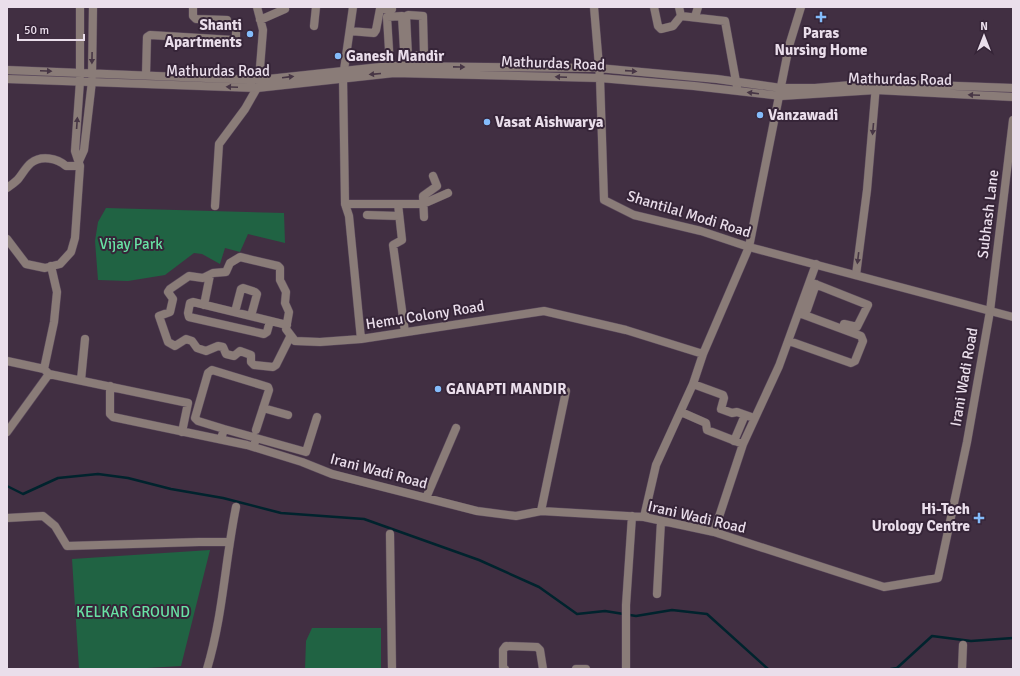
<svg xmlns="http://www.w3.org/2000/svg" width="1020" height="676" font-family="Signika,sans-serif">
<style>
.green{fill:#206343}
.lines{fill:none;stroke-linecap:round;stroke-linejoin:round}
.stream{stroke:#00232d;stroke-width:2.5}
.minor-casing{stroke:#5c4b5d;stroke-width:9}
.tertiary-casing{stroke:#5c4b5d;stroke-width:9}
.minor{stroke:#8a7c78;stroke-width:8}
.tertiary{stroke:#8a7c78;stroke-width:8}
.oneway{fill:#473645}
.poi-dot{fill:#84bcfb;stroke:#362538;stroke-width:1.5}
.labels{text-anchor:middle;stroke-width:4;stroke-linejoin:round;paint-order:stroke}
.poi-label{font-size:15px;font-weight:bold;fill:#eadeeb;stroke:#362538;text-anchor:start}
.street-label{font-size:15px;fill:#eadeeb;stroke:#362538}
.park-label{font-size:15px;fill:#68e2a4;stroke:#362538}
</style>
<rect width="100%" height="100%" fill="#412f42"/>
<path class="green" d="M106 208 284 213 285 243 248 234 240 252 225 248 220 264 202 254 194 253 165 275 128 281 98 280 95 241 98 222Z
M210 550 181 666 130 669H79L72 559Z
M312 628H381V669H305L306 641Z"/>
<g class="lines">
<path class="stream" d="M7 486 23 494 58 478 98 474 128 478 171 489 223 498 281 513 364 519 479 560 539 587 577 614 605 611 636 616 672 610 707 614 768 669
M891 669 897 668 932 636 971 641 1013 638"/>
<g class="minor-casing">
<path id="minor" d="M193 7V16L196 19 227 20
M257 7 263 30 259 80
M353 7 343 77 345 204 349 216 361 339
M654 7 658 26 661 29 673 26 681 16
M679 7 681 16 725 21 737 87
M408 15 423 16 424 55 408 56 406 16Z
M695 17 698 7
M260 20 285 9
M314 26 316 7
M350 31 374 33 376 30 380 9H392
M390 66 387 17 402 16 405 67
M146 75 147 37 150 35 233 40 236 39V33
M79 161 84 150 92 81
M7 188C11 185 16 182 19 178 23 173 26 167 31 163 41 155 57 158 66 166H80
M345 204H423L448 193
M398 204 402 240 393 245 405 332
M215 206 219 144 245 109 257 88
M367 215 399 216
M424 217 423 196 437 186 433 176
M7 239 26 264 45 268 60 264 71 252 75 238 80 166 75 151 80 81
M856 275 867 190 876 85
M810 282 868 305 857 327 844 324
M204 305 210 275
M807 310 816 284
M235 312 241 289 243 288 255 292 257 294 251 316
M270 321 267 332 264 334 189 317 188 313 190 303 193 302 287 325
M290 337 276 365 273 367 254 365 251 362V355L240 351 234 356 226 354 223 347 218 346 206 351 197 348 192 341 186 339 175 346 168 342 159 316 170 312 173 299 168 292 170 289 189 276 203 278 213 273 226 272 230 263 240 257 278 266 280 268V280L286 292 285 303 289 312 286 329 295 341 320 342 361 339 544 311 626 330 703 354
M789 341 851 363 855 361 863 341 861 336 799 313
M7 361 44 369 49 374 188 403 182 432
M44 369 54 322 57 292 51 266
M81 380 85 339
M693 384 723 395 724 398 721 409 732 413 737 412 754 418
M110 386V414L113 417 247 445 302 462 332 474 477 511 516 516 541 511 644 517 714 532 884 587 938 578 967 442 990 311 1013 120
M263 408 288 415
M681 412 706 423 707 430 743 444
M224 429 256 438 255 442
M7 432 49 374
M256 438 306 452 317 417
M221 439 224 429 198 421 195 418 208 373 212 370 268 387 269 390 256 430
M734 441 745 415
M426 498 456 428
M541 511 566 391
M644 517 656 465 693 384 703 354 749 247 789 46 801 7
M7 518 43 516 55 526 67 546 199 542H229
M714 532 743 444 779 366 816 264
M390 534 392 669
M657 594 661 521
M207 669C223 616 225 561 236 507
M505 669 503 667V650L506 646 537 647 540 650 543 669
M576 669H586
M626 669V605L632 516
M962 669 963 645"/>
</g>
<g class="tertiary-casing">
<path id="tertiary" d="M594 7 600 78 604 200 634 215 701 231 749 247 1013 317
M7 70 259 80 390 66 598 68 717 79 781 88H815L876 83 1013 88
M80 76V7
M92 76 93 7
M7 79 257 88 394 73 600 78 694 86 781 96 876 90 1013 97"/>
</g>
<use href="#minor" class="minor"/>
<use href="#tertiary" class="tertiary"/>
</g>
<defs><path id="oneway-solid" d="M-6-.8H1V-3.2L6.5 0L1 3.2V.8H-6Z"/></defs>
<g class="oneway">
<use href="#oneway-solid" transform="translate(92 58) rotate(91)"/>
<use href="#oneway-solid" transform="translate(459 67) rotate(1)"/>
<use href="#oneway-solid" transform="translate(46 71) rotate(2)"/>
<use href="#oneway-solid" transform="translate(631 71) rotate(4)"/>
<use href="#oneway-solid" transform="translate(375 74) rotate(175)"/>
<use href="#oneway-solid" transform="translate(288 77) rotate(-7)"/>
<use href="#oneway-solid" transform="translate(561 77) rotate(-178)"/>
<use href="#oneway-solid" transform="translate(232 87) rotate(-178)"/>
<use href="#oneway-solid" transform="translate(753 93) rotate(-173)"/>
<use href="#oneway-solid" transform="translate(974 95) rotate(-177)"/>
<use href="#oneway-solid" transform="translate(77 123) rotate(-86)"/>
<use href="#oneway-solid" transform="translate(873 129) rotate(95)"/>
<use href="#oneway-solid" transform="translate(858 258) rotate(97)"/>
</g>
<g class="poi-dot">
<path d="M819 11h4v4h4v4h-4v4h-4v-4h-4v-4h4z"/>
<circle cx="250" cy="34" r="4"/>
<circle cx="338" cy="56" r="4"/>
<circle cx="760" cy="115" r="4"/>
<circle cx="487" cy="122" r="4"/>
<circle cx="438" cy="389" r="4"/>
<path d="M977 512h4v4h4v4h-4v4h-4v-4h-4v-4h4z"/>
</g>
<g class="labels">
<g class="poi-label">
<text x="242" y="30" text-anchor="end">Shanti<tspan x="242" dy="17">Apartments</tspan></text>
<text x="821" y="38" text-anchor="middle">Paras<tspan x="821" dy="17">Nursing Home</tspan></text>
<text x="346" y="61">Ganesh Mandir</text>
<text x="768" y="120">Vanzawadi</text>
<text x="495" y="127">Vasat Aishwarya</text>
<text x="446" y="394">GANAPTI MANDIR</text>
<text x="970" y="514" text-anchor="end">Hi-Tech<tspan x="970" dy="17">Urology Centre</tspan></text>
</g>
<g class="street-label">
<text transform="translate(553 63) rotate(2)" y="5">Mathurdas Road</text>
<text x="218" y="76">Mathurdas Road</text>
<text transform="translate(900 79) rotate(1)" y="5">Mathurdas Road</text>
<text transform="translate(689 214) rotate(17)" y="5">Shantilal Modi Road</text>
<text transform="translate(988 214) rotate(-83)" y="5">Subhash Lane</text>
<text transform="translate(425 315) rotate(-9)" y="5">Hemu Colony Road</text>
<text transform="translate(964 377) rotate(-80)" y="5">Irani Wadi Road</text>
<text transform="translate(379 471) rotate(15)" y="5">Irani Wadi Road</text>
<text transform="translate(697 517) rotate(13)" y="5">Irani Wadi Road</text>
</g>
<g class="park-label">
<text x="131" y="249">Vijay Park</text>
<text x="133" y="617">KELKAR GROUND</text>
</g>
</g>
<rect width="1020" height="676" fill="none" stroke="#eadeeb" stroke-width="16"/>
<g transform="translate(984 36)" stroke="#362538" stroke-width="3" paint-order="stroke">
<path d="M0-3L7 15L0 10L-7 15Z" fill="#eadeeb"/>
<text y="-6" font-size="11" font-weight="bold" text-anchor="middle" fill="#eadeeb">N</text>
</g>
<path d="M18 34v6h66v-6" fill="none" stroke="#eadeeb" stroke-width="2"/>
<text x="24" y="34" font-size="12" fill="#eadeeb" stroke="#362538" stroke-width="3" paint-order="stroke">50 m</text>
</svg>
